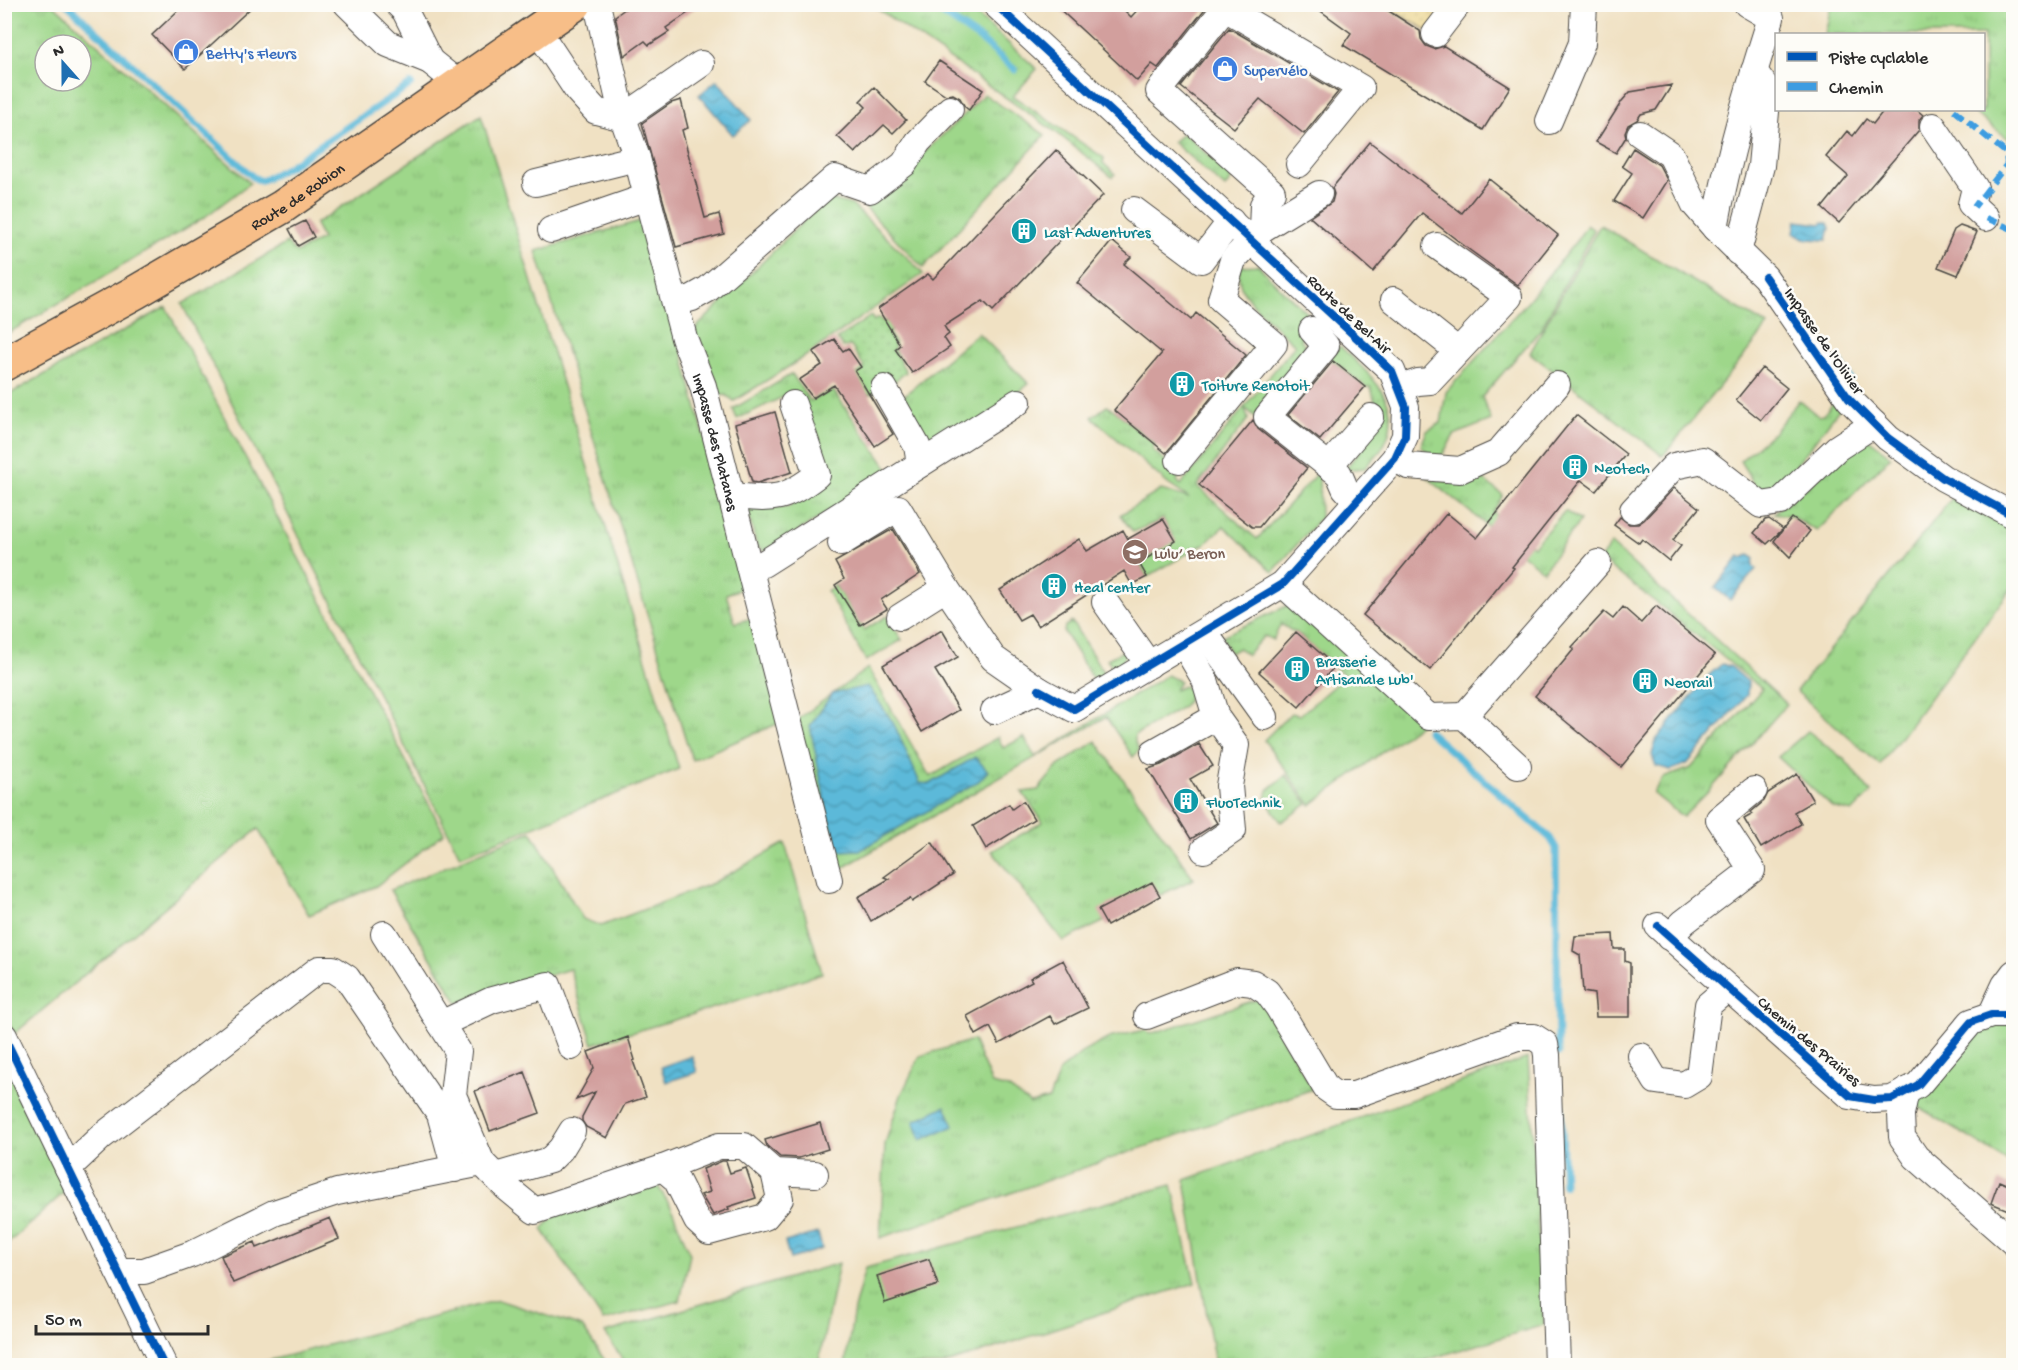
<svg xmlns="http://www.w3.org/2000/svg" width="2018" height="1370" font-family="'Gochi Hand',sans-serif">
<style>
.grass{fill:url(#grass-tufts);stroke:#64815a;stroke-width:1.5;fill-rule:evenodd}
.sand{fill:url(#sand-dots);stroke:#8c8264;stroke-width:1.5}
.garden{fill:url(#garden-dots);stroke:#64815a;stroke-width:1.5}
.water{fill:url(#water-waves);stroke:#437282;stroke-width:1.5}
.lines{fill:none;stroke-linecap:round;stroke-linejoin:round}
.stream{stroke:#5bb9d9;stroke-width:7}
.building{fill:#d29f9d}
.minor-casing{stroke:#494642;stroke-width:28}
.major-casing{stroke:#494642;stroke-width:36}
.minor{stroke:#fff;stroke-width:26}
.major{stroke:#f7be88;stroke-width:33}
.quiet{stroke:#3d9ce1;stroke-width:6;stroke-dasharray:12 6;stroke-linecap:butt}
.cycleway-casing{stroke:#fdfcf7;stroke-width:11}
.cycleway{stroke:#0057b8;stroke-width:8}
.labels{text-anchor:middle;stroke-width:5;stroke-linejoin:round;paint-order:stroke}
.shop-label{font-size:16px;fill:#366cbe;stroke:#fdfcf7;text-anchor:start}
.street-label{font-size:16px;fill:#2b2b2b;stroke:#fdfcf7}
.culture-label{font-size:16px;fill:#0d838f;stroke:#fdfcf7;text-anchor:start}
.education-label{font-size:16px;fill:#785e54;stroke:#fdfcf7;text-anchor:start}
</style>
<defs>
<pattern id="grass-tufts" width="24" height="20" patternUnits="userSpaceOnUse" patternTransform="scale(1.5)"><rect width="24" height="20" fill="#9ed78a"/><path d="M3 7l-1-3M5 7V3M7 7l1-3M15 17l-1-3M17 17v-4M19 17l1-3" fill="none" stroke="#88b977"/></pattern>
<pattern id="sand-dots" width="8" height="8" patternUnits="userSpaceOnUse" patternTransform="scale(1.5)"><rect width="8" height="8" fill="#eeda9e"/><path d="M2 2h.1M6 6h.1" fill="none" stroke="#cb8" stroke-width="1.8" stroke-linecap="round"/></pattern>
<pattern id="garden-dots" width="8" height="8" patternUnits="userSpaceOnUse" patternTransform="scale(1.5)"><rect width="8" height="8" fill="#9ed78a"/><path d="M2 2h.1M6 6h.1" fill="none" stroke="#88b977" stroke-width="1.8" stroke-linecap="round"/></pattern>
<pattern id="water-waves" width="16" height="10" patternUnits="userSpaceOnUse" patternTransform="scale(1.5)"><rect width="16" height="10" fill="#5bb9d9"/><path d="M0 5q4-4 8 0t8 0" fill="none" stroke="#4b97b0"/></pattern>
</defs>
<rect width="100%" height="100%" fill="#fdfcf7"/>
<filter id="ink" filterUnits="userSpaceOnUse"><feTurbulence type="fractalNoise" baseFrequency=".0167" numOctaves="2"/><feDisplacementMap in="SourceGraphic" scale="12" xChannelSelector="R" yChannelSelector="G"/><feConvolveMatrix kernelMatrix="1 2 1 2 8 2 1 2 1" color-interpolation-filters="sRGB"/></filter>
<filter id="wash" filterUnits="userSpaceOnUse"><feTurbulence type="fractalNoise" baseFrequency=".008" numOctaves="4" result="noise"/><feDisplacementMap in="SourceGraphic" scale="24" xChannelSelector="R" yChannelSelector="G"/><feGaussianBlur stdDeviation="1.35" result="paint"/><feColorMatrix in="noise" values="0 0 0 0 0 0 0 0 0 0 0 0 0 0 0 0 0 1.4 0 .05"/><feComposite in="paint" operator="in"/></filter>
<g filter="url(#wash)">
<rect width="100%" height="100%" fill="#f0e1c3"/>
<path class="grass" d="M952 4 966 5 1037 69 1013 96 1104 158 1103 163 1115 174 1112 177 1057 133 872 5Z
M4 5H54L250 183 205 217 5 335ZM45 45H81V81H45Z
M1831 5H2013V142L1970 110H1984V34H1825Z
M984 94 1045 135 923 268 866 208 969 110Z
M481 115 679 769 460 856 182 304 287 243 296 253 322 239 315 224Z
M1184 133 1232 178 1225 188 1173 142Z
M827 198 852 205 909 259 923 274 804 357 734 401 725 395 714 397 692 332Z
M647 219 744 588 726 594 735 623 752 618 782 722 692 760 536 251Z
M1587 225 1594 230 1541 329 1482 397 1491 420 1454 435 1440 459 1430 454 1421 446 1427 431 1441 423 1446 392 1526 303 1577 240Z
M1600 225 1768 326 1663 456 1530 353Z
M1258 265 1280 288 1313 318 1301 339 1309 354 1256 418 1245 408 1248 419 1197 486 1257 539 1319 471 1320 518 1273 572 1224 526 1206 543 1147 577 1139 563 1175 540 1163 519 1133 532 1120 515 1161 490 1189 498 1168 484 1092 417 1107 406 1114 410 1155 444 1152 449 1180 474 1177 481 1181 485 1295 345C1278 328 1255 310 1242 289 1239 283 1238 272 1240 266Z
M166 307 444 833 376 886 309 915 258 829 14 1034 4 1014V397Z
M978 333 1029 384 965 432 937 446 922 436 899 400Z
M1340 346C1369 374 1410 406 1381 450 1376 456 1370 462 1365 468L1344 470C1355 457 1378 433 1377 415 1377 405 1373 396 1371 387H1365L1329 358Z
M792 374 810 401 833 390 891 473 765 552 757 546 746 506 788 507 830 478 793 392 737 419 733 409Z
M1799 400 1818 416 1823 415 1833 403 1840 408 1771 498 1756 487 1740 461 1774 432Z
M1867 438 1891 456 1817 531 1791 516 1774 513Z
M1480 477 1503 495 1493 512 1533 546 1565 511 1580 521 1543 571 1428 478 1458 483Z
M1953 497 2013 529V586L1880 765 1796 691Z
M1611 544 1787 704 1710 790 1683 817 1653 793 1663 778 1691 768 1762 689 1658 604 1600 559Z
M835 585 864 630 887 616 902 640 866 661 827 591Z
M1291 604 1427 719 1311 805 1264 740 1291 713 1300 715 1345 676 1296 632 1295 633 1281 624 1273 640 1264 636 1247 655 1239 648 1230 653 1222 636Z
M1072 622 1105 675 1113 668 1107 659 1127 649 1121 668 1097 686 1064 632 1065 626Z
M868 668 930 777 998 737 1003 748 1024 737 1035 757 1167 675 1180 681 1175 690 1184 686 1191 690 1187 702 1181 708 1135 735V742L1139 750 1133 757 1106 717 837 871 794 722Z
M1808 731 1845 760 1871 793 1852 812 1832 807 1778 757Z
M1096 741 1194 879 1063 941 992 851 1043 822 1022 792 1038 790 1058 766Z
M1286 775 1308 804 1281 822 1266 800 1268 790Z
M531 831 583 919 601 926 713 883 785 843 822 973 704 1011 593 1044 570 969 458 1003 390 890Z
M1259 999 1313 1089 880 1238 885 1144 901 1095 920 1056 973 1040 992 1084 1008 1088 1030 1104 1049 1099 1059 1072 1081 1053 1109 1038 1145 1030 1150 1034Z
M1996 1022 2013 1025V1164L1912 1103 1967 1034Z
M4 1054 70 1187 5 1246H4Z
M1528 1058 1544 1325 1409 1365H1215L1185 1180Z
M652 1177 671 1207 690 1254 680 1301 603 1321 542 1229 557 1213Z
M1172 1185 1195 1283 942 1365 845 1366 854 1309 865 1268Z
M839 1263 818 1365H626L605 1333Z
M498 1300 582 1327 608 1365H252Z"/>
<path class="sand" d="M1381 5H1450L1429 31Z"/>
<path class="garden" d="M906 304 913 315 889 333 895 344 894 350 906 372C891 385 879 392 860 397L850 379 865 368 851 346 843 347 837 339 871 316 874 321 878 318 884 322Z"/>
<path class="water" d="M717 80 751 120 733 135 699 95Z
M1796 221 1821 224 1823 222 1828 223 1830 228 1827 240 1807 239 1794 233Z
M1749 555 1754 558 1753 566 1756 569 1730 600 1715 588 1740 556 1742 558Z
M1722 664 1731 667 1748 682 1747 695 1687 764 1671 770 1656 766 1652 755 1656 740 1709 675Z
M868 686 894 724 920 783 930 784 975 757 988 771 979 781 861 850 839 851 827 811 810 726 832 694Z
M692 1056 697 1072 666 1082 661 1067Z
M945 1106 954 1126 921 1140 914 1121Z
M818 1233 822 1249 790 1259 785 1242Z"/>
<g class="lines">
<path class="stream" d="M67 4 253 177 261 181 288 167 411 84
M928 4 981 40 1015 70
M1841 363 1850 379
M1428 731 1550 838 1556 848 1558 1053
M1561 1109 1564 1185"/>
</g>
<g id="blocks">
<path class="building" d="M185 4H255L185 69 152 35Z
M632 4H701L666 28 669 32 649 45 645 41 624 56 615 16Z
M1054 4H1118L1131 17 1143 4 1208 5 1158 68 1152 64 1137 81Z
M1311 4H1378L1420 31 1421 39 1426 46 1434 49 1444 46 1510 87 1483 130 1343 45 1351 33Z
M1229 28 1338 92 1304 134 1260 99 1234 128 1181 87Z
M939 61 983 90 969 110 965 107 960 98 953 94 946 95 925 81Z
M1672 85 1656 110 1641 114 1637 120 1628 125 1625 132 1626 137 1616 153 1596 142 1622 101 1630 92Z
M874 87 906 120 893 133 884 125 855 153 837 136 866 107 860 101Z
M681 100 688 128 682 130 705 218 719 214 724 234 676 247 642 123 671 103Z
M1884 110H1917L1923 115 1919 120V130L1839 223 1822 208 1848 176 1826 157 1847 131 1853 136 1866 119 1873 124Z
M1370 142 1462 213 1489 179 1558 235 1518 285 1471 251 1422 213 1373 272 1310 217 1332 202 1334 194 1332 188Z
M1633 148 1659 165 1667 180 1643 218 1614 201 1632 173 1622 166Z
M1056 150 1103 195 993 311 983 301 944 326 949 334 944 338 950 347 912 373 895 349 900 345 878 309 928 274 933 279Z
M305 221 314 237 298 246 289 229Z
M1960 226 1977 232 1958 275 1938 267 1954 230Z
M1112 241 1131 257 1124 264 1191 320 1196 313 1246 355 1166 453 1114 410 1162 353 1077 283Z
M834 339 843 351 848 348 861 367 855 371 893 434 875 446 834 385 813 398 799 380 822 365 813 352Z
M1333 361 1365 387 1320 440 1288 415Z
M1762 368 1787 388 1761 420 1736 400Z
M775 412 792 472 757 483 752 482 735 424Z
M1576 415 1626 454 1596 491 1581 480 1512 567 1514 568 1430 670 1363 615 1447 513 1477 538Z
M1253 420 1258 429 1307 468 1259 527H1252L1199 485Z
M1674 488 1699 508 1673 540 1681 546 1669 561 1642 539 1639 543 1614 525 1620 517 1629 524H1638L1644 520Z
M1792 518 1810 531 1790 557 1774 541Z
M1163 519 1176 541 1139 563 1147 577 1132 585 1124 571 1038 626 1030 614 1019 620 1000 590 1079 539 1087 551 1123 530 1128 539Z
M1769 519 1783 529 1767 544 1754 533 1765 520Z
M893 529 920 574 881 600 887 609 860 625 835 585 844 579 835 562Z
M1656 606 1715 655 1621 767 1535 696 1574 649 1572 647 1604 612 1613 619 1623 607 1641 623Z
M942 630 958 657 935 670 959 710 922 732 883 665Z
M1296 632 1335 666 1299 707 1259 672Z
M1199 744 1213 766 1190 779 1217 823 1191 839 1148 769 1161 765Z
M1797 774 1813 801 1794 812 1801 824 1761 848 1744 819 1753 814 1751 812 1764 801 1768 793Z
M1023 801 1034 819 986 849 973 826 1009 804 1012 809Z
M932 842 953 875 912 902 910 898 871 921 858 897 889 879 884 877Z
M1152 882 1160 896 1107 926 1098 910Z
M1613 934 1614 949H1625V961L1630 963V1017H1596L1594 994 1583 992 1580 955 1573 951 1575 936Z
M1063 960 1088 1008 1055 1024 1050 1016 999 1044 990 1027 976 1035 967 1016 1032 981 1030 978Z
M628 1037 635 1060 633 1061 646 1097 625 1104 607 1138 586 1127 582 1121V1117L595 1092 576 1100 594 1068 588 1052Z
M525 1072 540 1113 490 1131 475 1091Z
M820 1123 828 1149 799 1158 780 1157 767 1146 765 1140Z
M722 1161H726L730 1173 746 1168 756 1198 728 1207 729 1209 713 1215 701 1195 710 1192 703 1169Z
M1999 1181 2013 1187V1212L1991 1203Z
M330 1218 339 1239 233 1283 221 1256 255 1242 257 1248Z
M929 1259 938 1285 885 1303 877 1276Z"/>
</g>
</g>
<g filter="url(#ink)">
<use href="#blocks" fill-opacity="0" stroke="#494642" stroke-width="1.5"/>
<g class="lines">
<g class="minor-casing">
<g id="minor">
<path d="M347 4 388 44 430 61 460 85"/>
<path d="M398 4 405 11 430 61"/>
<path id="s1" d="M597 4 623 118 637 158 684 338 703 386 829 880"/>
<path d="M1747 4 1771 18C1749 87 1728 156 1715 228L1765 277 1849 399 1888 438 1943 478 2014 516"/>
<path d="M538 31 577 90 596 111 623 118 701 64"/>
<path d="M1435 34 1458 4"/>
<path d="M1549 121 1582 43 1584 4"/>
<path d="M1933 126 1975 188 1971 204 1986 218"/>
<path d="M1640 134 1671 155 1695 205 1715 228"/>
<path d="M536 183 637 158"/>
<path d="M1134 210 1201 260 1231 221"/>
<path d="M1262 229 1263 205 1272 192 1159 91 1225 8 1361 88 1299 164"/>
<path d="M551 230 647 197"/>
<path d="M1738 252 1761 166 1768 90 1754 71"/>
<path d="M1394 300 1458 351"/>
<path d="M675 303 692 298 708 289 835 178 870 190 904 164 918 142 950 109"/>
<path d="M1312 330 1326 346 1267 417 1339 474 1345 488 1357 501"/>
<path d="M884 388 917 446 920 464"/>
<path d="M1400 388 1418 382 1430 381 1509 297 1437 246"/>
<path d="M1395 458 1408 466 1460 470 1498 453 1557 385"/>
<path d="M1179 460 1274 344 1221 299 1233 260 1245 247 1262 229 1319 194"/>
<path d="M1329 466 1371 417"/>
<path d="M731 496C773 499 782 502 817 475L793 404"/>
<path d="M1633 510 1674 466 1703 460 1761 505 1780 502 1837 448 1874 424"/>
<path d="M841 543 898 508 946 588"/>
<path d="M749 565 763 564 1018 402"/>
<path d="M1283 584 1429 717 1464 716 1518 766"/>
<path d="M1105 602 1149 665"/>
<path d="M900 617 946 588 993 658 1039 690 1074 709 1283 584 1395 458 1405 436 1406 407 1392 371 995 4"/>
<path d="M1204 632 1265 717"/>
<path d="M994 711 1039 690"/>
<path d="M1464 716 1598 563"/>
<path d="M1154 752 1216 717 1205 680 1184 644"/>
<path d="M1204 850 1233 830 1229 786 1236 745 1216 717"/>
<path d="M1658 926 1850 1096 1874 1100 1892 1099 1918 1085 1971 1022 1991 1015H2014"/>
<path d="M1669 937 1684 922 1752 870 1719 819 1754 790"/>
<path d="M1991 1015 2005 985 2014 973"/>
<path d="M1147 1016 1237 981 1253 983 1267 992 1278 1007 1326 1088 1336 1095H1354L1517 1037H1534L1545 1044 1547 1055 1557 1366"/>
<path d="M441 1024 492 1000 548 985 571 1047"/>
<path d="M4 1036 164 1366"/>
<path d="M1641 1056 1656 1081 1684 1085 1699 1076 1708 1005 1728 988"/>
<path d="M1906 1091 1901 1114 1902 1137 1916 1157 2014 1243"/>
<path d="M482 1163 507 1188 535 1211 663 1168 719 1146H744L774 1172 815 1174"/>
<path d="M68 1168 101 1137 319 969H333L347 978 440 1114 455 1169"/>
<path d="M663 1168 676 1179 697 1221 709 1232 765 1217 780 1199 774 1172"/>
<path d="M496 1176 550 1160 561 1149 572 1131"/>
<path d="M118 1271H144L192 1254 274 1213 337 1192 482 1163 453 1095 458 1051 384 934"/>
</g>
</g>
<g class="major-casing">
<g id="major">
<path id="s2" d="M4 364 136 292 282 207 575 4"/>
</g>
</g>
<use href="#minor" class="minor"/>
<use href="#major" class="major"/>
<path class="quiet" d="M1954 110 2006 153 2007 164 1974 207
M1986 218 2014 230"/>
<g class="cycleway-casing">
<path id="cycleway" d="M995 4 1371 351 1392 371 1406 407 1405 436 1395 458 1283 584 1074 709 1039 690
M1765 277 1849 399 1888 438 1943 478 2014 516
M1658 926 1850 1096 1874 1100 1892 1099 1918 1085 1971 1022 1991 1015H2014
M4 1036 164 1366"/>
</g>
<use href="#cycleway" class="cycleway"/>
</g>
</g>
<defs>
<g id="shop-disc" transform="scale(1.35)"><circle r="9.5" fill="#3f7fe0" stroke="#fdfcf7"/><path d="M-5-2.5h2.3a2.7 3.5 0 0 1 5.4 0H5L5.5 6h-11ZM-1.5-2.5h3a1.5 2.3 0 0 0-3 0Z" fill="#fff"/></g>
<g id="building-disc" transform="scale(1.35)"><circle r="9.5" fill="#0f9aa8" stroke="#fdfcf7"/><path d="M-4-6H4V6H1V3H-1V6H-4ZM-2.5-4.3h1.7v1.8h-1.7ZM.8-4.3h1.7v1.8H.8ZM-2.5-1h1.7V.8h-1.7ZM.8-1h1.7V.8H.8Z" fill="#fff"/></g>
<g id="school-disc" transform="scale(1.35)"><circle r="9.5" fill="#8d6e63" stroke="#fdfcf7"/><path d="M0-5L7-2L0 1L-7-2ZM-4 1L0 2.5L4 1V4Q0 6-4 4Z" fill="#fff"/></g>
</defs>
<g fill-rule="evenodd">
<use href="#shop-disc" x="186" y="52"/>
<use href="#shop-disc" x="1225" y="69"/>
<use href="#building-disc" x="1024" y="231"/>
<use href="#building-disc" x="1182" y="384"/>
<use href="#building-disc" x="1575" y="467"/>
<use href="#school-disc" x="1135" y="552"/>
<use href="#building-disc" x="1054" y="586"/>
<use href="#building-disc" x="1297" y="669"/>
<use href="#building-disc" x="1645" y="681"/>
<use href="#building-disc" x="1186" y="801"/>
</g>
<g class="labels">
<g class="shop-label">
<text x="206" y="58">Betty's Fleurs</text>
<text x="1244" y="75">Supervélo</text>
</g>
<g class="street-label">
<text dy="6" stroke="none"><textPath href="#s2" startOffset="338">Route de Robion</textPath></text>
<text transform="translate(1350 313) rotate(43)" y="6">Route de Bel-Air</text>
<text transform="translate(1825 340) rotate(55)" y="6">Impasse de l'Olivier</text>
<text dy="6" stroke="none"><textPath href="#s1" startOffset="454">Impasse des Platanes</textPath></text>
<text transform="translate(1810 1040) rotate(40)" y="6">Chemin des Prairies</text>
</g>
<g class="culture-label">
<text x="1044" y="237">Last Adventures</text>
<text x="1202" y="390">Toiture Renotoit</text>
<text x="1594" y="473">Neotech</text>
<text x="1074" y="592">Heal center</text>
<text x="1316" y="666">Brasserie<tspan x="1316" dy="18">Artisanale Lub'</tspan></text>
<text x="1664" y="687">Neorail</text>
<text x="1206" y="807">FluoTechnik</text>
</g>
<g class="education-label">
<text x="1154" y="558">Lulu’ Beron</text>
</g>
</g>
<rect width="2018" height="1370" fill="none" stroke="#fdfcf7" stroke-width="24"/>
<rect x="1775" y="33" width="210" height="78" fill="#fdfcf7" stroke="#a9a8a5" stroke-width="1.5"/>
<rect x="1787" y="52" width="30" height="9" fill="#0057b8" stroke="#a9a8a5" stroke-width="1.5"/>
<text x="1829" y="63" font-size="18" fill="#2b2b2b">Piste cyclable</text>
<rect x="1787" y="82" width="30" height="9" fill="#3d9ce1" stroke="#a9a8a5" stroke-width="1.5"/>
<text x="1829" y="93" font-size="18" fill="#2b2b2b">Chemin</text>
<g transform="translate(63 63) rotate(339)"><circle r="28" fill="#fdfcf7" stroke="#a9a8a5" stroke-width="1.5"/>
<path d="M0-4.5L10 22L0 15L-10 22Z" fill="#1f6fb2"/>
<text y="-9" font-size="16" font-weight="bold" text-anchor="middle" fill="#2b2b2b">N</text>
</g>
<path d="M36 1325v9h172v-9" fill="none" stroke="#2b2b2b" stroke-width="3"/>
<text x="45" y="1325" font-size="18" fill="#2b2b2b" stroke="#fdfcf7" stroke-width="4.5" paint-order="stroke">50 m</text>
</svg>
